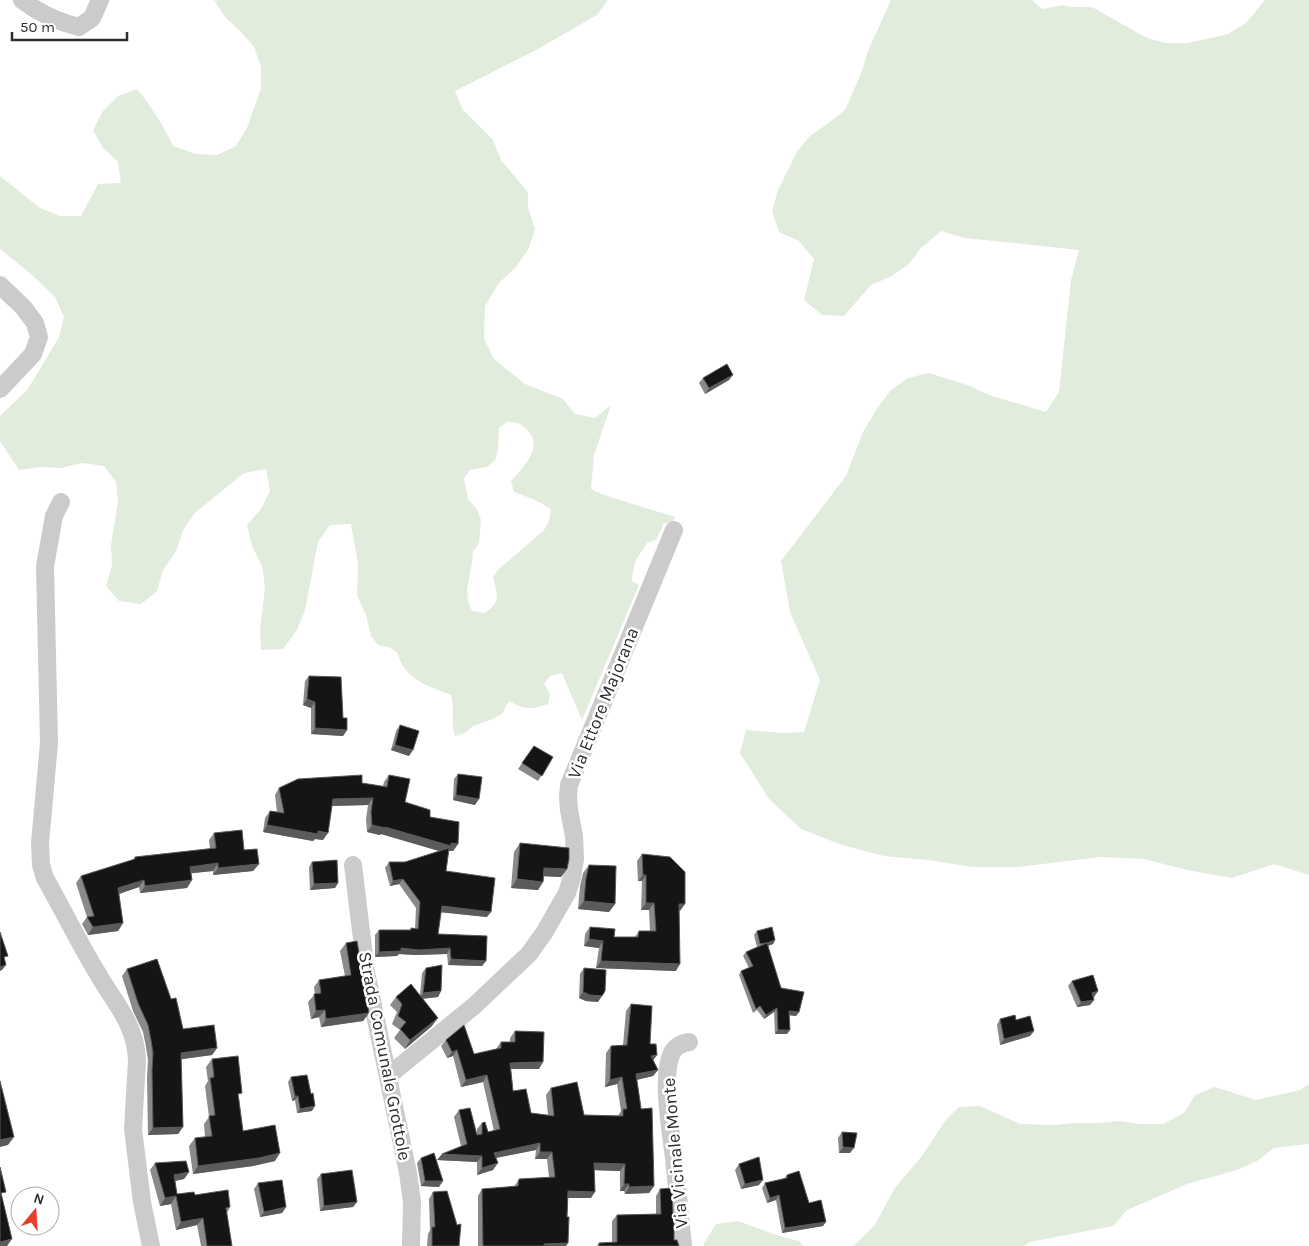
<svg xmlns="http://www.w3.org/2000/svg" width="1309" height="1246" font-family="Karla,sans-serif">
<style>
.green{fill:#e2ecdc;fill-rule:evenodd}
.lines{fill:none;stroke-linecap:round;stroke-linejoin:round}
.minor{stroke:#cbcbcb;stroke-width:18}
.wall{fill:#8a8a8a}
.shaded-wall{fill:#5b5b5b}
.building{fill:#151515;stroke:#5b5b5b}
.labels{text-anchor:middle;stroke-width:5;stroke-linejoin:round;paint-order:stroke}
.street-label{font-size:18px;fill:#2e2e2e;stroke:#fff}
</style>
<rect width="100%" height="100%" fill="#fff"/>
<path class="green" d="M214 0H608L597 15 538 49 455 91 463 110 493 140 501 160 528 192V207L535 229 528 250 515 268 499 283 485 306 484 339 494 359 525 384 563 399 575 414 595 418 611 405 594 455 591 489 601 494 675 517 672 524 664 523 656 540 647 543 636 560 633 570 632 581 639 585 582 720 562 673 550 676 544 684 550 694 548 704C530 710 526 710 509 701L502 714 493 719 473 726 465 733 455 736C450 721 455 711 451 695 426 685 405 680 397 652L388 647 378 645 371 636 366 615 357 596 358 564 351 524 330 525 318 542 305 610 297 630 283 649 261 650 260 629 265 587 262 566 252 546 247 525 261 509 270 491 266 469 244 473 195 513 183 530 176 551 163 570 157 591 141 604 119 601 106 586 112 566 111 545 118 502 116 482 104 466 82 463 61 468 41 467 19 470 0 441V416L28 389 59 337 64 317 55 297 31 274 0 249V176L40 208 60 216H81L98 184 121 183 118 162 103 148 93 130 103 111 118 96 137 89C152 107 163 125 173 146L196 154 217 155 236 146 247 128 261 88V67L254 47 240 31 225 17ZM507 422C517 422 522 424 528 431 544 448 522 468 511 481L514 492C528 497 540 501 551 510L549 521 544 530 499 569 493 577C497 595 502 601 485 613L472 611 468 601 467 590 472 563 473 552 479 543 481 520 477 509 468 499 464 478 470 470 487 467 495 460 498 450 499 428Z
M891 0H1032L1042 9 1063 5 1071 7H1092L1147 38 1166 43H1188L1228 34 1246 23 1265 0H1309V875L1274 864 1232 878 1187 870 1144 859 1101 857 1018 867H972L928 860 884 856 842 845 801 829 769 799 740 753 746 730 782 733 804 732 820 680 790 612 781 561 846 476 863 432 878 407 891 390 908 378 929 373 970 386 989 395 1046 412 1059 392 1071 280 1079 250 965 238 941 231 921 248 909 264 890 277 871 285 844 316 822 315 804 300 814 259 799 241 779 232 772 211 778 190 797 152 810 136 827 124 845 110 862 71 868 51Z
M1309 1084V1144L1274 1148 1257 1161 1237 1170 1187 1184 1127 1210 1113 1226 1030 1242 1024 1246H853L875 1225 894 1189 922 1156 945 1121 959 1107 980 1106 1020 1124 1054 1125 1075 1123H1098L1119 1121 1140 1124H1163L1184 1113 1195 1095 1215 1087 1256 1100 1300 1090Z
M738 1221 779 1236 799 1241 804 1246H704V1243L716 1224Z"/>
<g class="lines">
<path class="minor" d="M22 0C39 13 59 22 79 27L92 18 100 0
M0 285 23 307 35 323 39 337 33 354 0 389
M61 502 54 516 45 566 49 743 40 843 41 865 45 878C63 910 79 943 98 974 115 1004 136 1024 137 1061L133 1129 142 1202 151 1246
M353 865 366 972 408 1173 412 1202 411 1246
M388 1076 474 1006 529 954 544 933 567 893 572 877 575 859 574 836 569 810 568 797 569 785 674 530
M683 1246C680 1217 677 1187 674 1158 671 1132 660 1073 673 1051 677 1045 683 1043 689 1042"/>
</g>
<path class="wall" d="M703 378 729 380 705 394 699 383Z
M309 676 347 730 343 736 311 734V708L303 705 305 681Z
M400 725 409 756 391 750 396 731Z
M534 746 553 757 538 781 518 769Z
M458 774 475 805 453 800 454 779Z
M389 775 405 802 430 817 458 844 453 851H449L446 871 487 917 441 912 438 934 486 961 482 966 448 965 447 954 415 955 399 954 397 956 375 957V935L379 930H410L411 928 415 929 416 908 399 884 390 886 385 868 389 862H405L439 851 381 834 380 835 367 832 366 819 368 805 332 806 323 840 315 839 313 841 263 832 265 818 270 811 277 812 275 795 279 788 362 783 383 786 384 782Z
M214 833 244 850 259 864 253 871 213 875V871L191 873 192 880 187 888 140 893 139 887 119 894 123 923 118 931 88 935 82 924 87 917 76 883 81 876 133 860 135 857 210 849 209 840Z
M520 843 567 869 561 877 544 876 543 882 538 890 511 888 514 852Z
M642 854 680 911H679L676 971 596 968 599 948 584 946 585 934 590 927 614 937H635L639 931H650L649 910H641L642 881H638L637 861Z
M312 862 338 883 335 888 310 890 309 867Z
M589 865 615 904 609 912 578 909 580 886 583 873Z
M757 931 775 940 773 944 768 946 781 988 799 1012 796 1016 789 1015 787 1034H775L774 1012 764 1019 757 1010 753 1013 739 975 741 971 749 968 743 956 746 952 757 947 754 935Z
M346 943 369 1013 363 1021 321 1027 319 1017 311 1019 308 1002 315 994 314 987 319 980 345 976 340 951Z
M426 968 441 991 438 997 422 999 432 1026 405 1049 394 1038 400 1030 392 1024 397 1012 390 1005 396 997 420 995 422 973Z
M584 968 598 1002 586 1001 579 998 580 974Z
M127 969 171 999 183 1029 217 1048 212 1055 181 1059 183 1127 178 1134 148 1135 147 1077 148 1060 146 1047 143 1032 133 1011 122 976Z
M1072 981 1098 991 1094 997H1093L1094 1000 1090 1005 1077 1007 1068 986Z
M631 1004 650 1044 653 1060 658 1070 653 1076 637 1080 654 1186 649 1193 625 1194 624 1191H620V1171L594 1170 591 1198H568L567 1217 568 1243 566 1246H478V1196L482 1189 514 1187 519 1179 549 1177 547 1159H535L536 1150 496 1158 493 1170 477 1175V1162L437 1160 461 1146 454 1117 459 1110 477 1135V1129L482 1123 488 1132 494 1131 483 1082 461 1087 453 1056 447 1058 441 1046 446 1040 474 1054 496 1049 501 1042H510V1038L515 1031 539 1069H511L513 1091 531 1113 548 1115 546 1095 551 1088 584 1115 618 1116 621 1111 617 1084 605 1087 606 1053 611 1046 623 1045 626 1011Z
M1000 1019 1016 1020 1034 1031 1030 1036 1000 1045 997 1025Z
M212 1059 239 1098 243 1131 275 1161 253 1166 193 1174 189 1146 195 1138 205 1137 204 1124 209 1117 205 1086 208 1081 206 1067Z
M291 1077 311 1094 312 1111 297 1113 295 1100 292 1101 288 1082Z
M842 1132 850 1153H839L838 1138Z
M421 1158 439 1187 421 1186 417 1163Z
M155 1163 189 1172 184 1179 175 1181 177 1194 195 1195 230 1207 227 1213 232 1246H201L197 1225 176 1230 171 1204 160 1206 150 1170Z
M739 1164 759 1185 741 1189 735 1170Z
M321 1174 357 1202 353 1207 320 1211 317 1179Z
M787 1175 809 1203 823 1226 782 1233 776 1200 767 1203 762 1188 765 1183 784 1179Z
M258 1183 286 1207 282 1213 260 1217 254 1189Z
M660 1189 674 1240 679 1246H597L599 1243H612V1221L617 1215 656 1214V1196Z
M433 1192 459 1246H427L428 1234 430 1230 429 1199Z"/>
<path class="shaded-wall" d="M733 375 729 380 705 394 709 388Z
M307 699 315 702 311 708 303 705Z
M315 728 347 730 343 736 311 734Z
M395 745 413 750 409 756 391 750Z
M456 795 479 799 475 805 453 800Z
M373 798 368 805 328 806 333 799Z
M267 825 328 833 323 840 315 839 313 841 263 832Z
M372 825 385 827 451 843 458 844 453 851H447L446 853 381 834 380 835 367 832Z
M218 863 213 871 185 874 190 867Z
M259 864 253 871 213 875 218 868Z
M544 868 567 869 561 877 539 876Z
M643 875H646L642 881H638Z
M403 879 399 884 390 886 393 881Z
M517 879 543 882 538 890 511 888Z
M144 880 139 887 113 896 118 888Z
M192 880 187 888 140 893 145 886Z
M338 883 335 888 310 890 314 884Z
M584 901 615 904 609 912 578 909Z
M646 903H654L649 910H641Z
M679 904H685L680 911 674 910Z
M442 906 491 912 487 917 438 912Z
M123 923 118 931 88 935 93 927Z
M589 939 603 941 599 948 584 946Z
M775 940 773 944 764 947 767 943Z
M401 948H450L447 954 415 955 399 954 397 956 375 957 379 952Z
M451 959 486 961 482 966 448 965Z
M601 961 680 964 676 971 596 968Z
M6 965 2 970 0 971V967Z
M441 991 438 997 419 999 423 993Z
M1098 991 1094 997 1088 999 1092 993Z
M583 992 602 996 598 1002 586 1001 579 998Z
M1094 1000 1090 1005 1077 1007 1081 1002Z
M777 1008 774 1012 764 1019 766 1015Z
M325 1010 319 1017 311 1019 316 1011Z
M789 1011 799 1012 796 1016 787 1015Z
M369 1013 363 1021 321 1027 326 1019Z
M438 1018 432 1026 405 1049 410 1040Z
M778 1030H790L787 1034H775Z
M1034 1031 1030 1036 1000 1045 1004 1039Z
M217 1048 212 1055 176 1060 181 1053Z
M457 1050 453 1056 447 1058 452 1052Z
M657 1055 652 1062 651 1056Z
M543 1062 539 1069H505L510 1063Z
M658 1070 653 1076 631 1081 636 1074Z
M487 1075 483 1082 461 1087 466 1080Z
M622 1077 617 1084 605 1087 610 1080Z
M295 1096H298L295 1100 292 1101Z
M315 1106 312 1111 297 1113 300 1109Z
M183 1127 178 1134 148 1135 153 1128Z
M14 1137 8 1145 0 1147V1140Z
M540 1143 536 1150 490 1159 494 1153Z
M843 1147 854 1148 850 1153H839Z
M540 1152H552L547 1159H535Z
M280 1153 275 1161 253 1166 193 1174 198 1166Z
M442 1154 482 1156 477 1162 437 1160Z
M498 1163 493 1170 477 1175 482 1168Z
M594 1163 625 1164 620 1171 589 1170Z
M189 1172 184 1179 169 1182 174 1175Z
M763 1180 759 1185 741 1189 745 1184Z
M425 1181H443L439 1187 421 1186Z
M624 1184H629L624 1191H620Z
M654 1186 649 1193 625 1194 629 1187Z
M568 1191 595 1192 591 1198H563Z
M779 1195 776 1200 767 1203 770 1198Z
M176 1196 171 1204 160 1206 165 1198Z
M357 1202 353 1207 320 1211 324 1206Z
M286 1207 282 1213 260 1217 264 1212Z
M203 1218 197 1225 176 1230 181 1222Z
M826 1222 823 1226 782 1233 785 1228Z
M12 1239 7 1246H0V1242Z
M568 1243 566 1246H543L544 1244Z"/>
<path class="building" d="M727 364 733 375 709 388 703 378Z
M309 676 341 677 343 718H347V730L315 728V702L307 699Z
M400 725 419 731 413 750 395 745Z
M534 746 553 757 542 776 522 763Z
M458 774 482 777 479 799 456 795Z
M362 775V783L387 787 389 775 410 779 405 802 430 810V817L459 822 458 844 451 843V846L385 827V828L372 825 371 812 373 798 333 799 328 833 318 831V834L267 825 270 811 284 813 279 788 298 779Z
M242 830 244 850 257 849 259 864 218 868V863L190 867 192 880 145 886 144 880 118 888 123 923 93 927 87 917 94 916 81 876 135 859V857L216 848 214 833Z
M520 843 569 848V859L567 869 544 868 543 882 517 879Z
M449 848 446 871 495 878 491 912 442 906 438 934 487 936 486 961 451 959 450 948 419 950 401 948V951L379 952V930H411V928L418 929 420 902 403 879 393 881 389 862H405Z
M642 854 670 857 685 872V904H679L680 964 601 961 603 941 589 939 590 927 615 929 614 937H638L639 931H656L654 903H646V875H643Z
M337 860 338 883 314 884 312 862Z
M589 865 616 866 615 904 584 901 586 878Z
M772 927 775 940 767 943 781 988 804 992 799 1012 789 1011 790 1030H778L777 1008 766 1015 760 1006 756 1009 741 971 753 966 746 952 767 943 760 944 757 931Z
M0 932 8 956 4 957 6 965 0 967Z
M357 941 369 1013 326 1019 325 1010 316 1011 314 994 321 993 319 980 351 975 346 943Z
M157 959 171 999 176 998 183 1029 214 1025 217 1048 181 1053 183 1127 153 1128 152 1070 153 1053 151 1040 148 1025 138 1003 127 969Z
M442 965 441 991 423 993 426 968Z
M584 968 606 970 605 991 602 996 590 995 583 992Z
M1093 975 1098 991 1092 993 1094 1000 1081 1002 1072 981Z
M411 984 438 1018 410 1040 400 1029 406 1022 398 1016 402 1004 396 997Z
M631 1004 652 1006 650 1044H656L657 1055 651 1056 658 1070 636 1074 641 1109 652 1108 654 1186 629 1187V1184H624L625 1164 594 1163 595 1192 568 1191 567 1217H569L568 1243 544 1244V1246H483L482 1189 518 1186 519 1179 555 1177 552 1152H540V1143L494 1153 498 1163 482 1168V1156L442 1154 467 1144 459 1110 470 1108 477 1135 482 1134V1123L485 1122 488 1132 500 1129 487 1075 466 1080 457 1050 452 1052 446 1040 464 1025 474 1054 501 1048V1042H515V1031L544 1032 543 1062 510 1063 513 1091 526 1089 531 1113 554 1116 551 1088 577 1082 584 1115 623 1116V1109H627L622 1077 610 1080 611 1046 627 1045Z
M1015 1015 1016 1020 1030 1016 1034 1031 1004 1039 1000 1019Z
M238 1056 242 1093 238 1094 243 1131 275 1125 280 1153 259 1158 198 1166 195 1138 212 1136 209 1116 215 1115 210 1078 214 1077 212 1059Z
M307 1075 311 1094 313 1093 315 1106 300 1109 298 1096H295L291 1077Z
M0 1081 14 1137 0 1140Z
M842 1132 857 1133 854 1148 843 1147Z
M434 1153 443 1181H425L421 1158Z
M759 1157 763 1180 745 1184 739 1164Z
M186 1161 189 1172 174 1175 177 1194 194 1192 195 1195 228 1190 230 1207 226 1208 232 1246H207L203 1218 181 1222 176 1196 165 1198 155 1163Z
M0 1167 6 1192 1 1193 12 1239 0 1242Z
M352 1170 357 1202 324 1206 321 1174Z
M799 1171 809 1203 821 1200 826 1222 785 1228 779 1195 770 1198 765 1183 787 1178V1175Z
M282 1180 286 1207 264 1212 258 1183Z
M672 1188 673 1214H674V1240H677L679 1246H599V1243L617 1242V1215L661 1214 660 1189Z
M447 1191 457 1225 461 1224 459 1246H432V1227H435L433 1192Z"/>
<g class="labels">
<g class="street-label">
<text transform="translate(603 703) rotate(-68)" y="6">Via Ettore Majorana</text>
<text transform="translate(385 1056) rotate(79)" y="6">Strada Comunale Grottole</text>
<text transform="translate(675 1153) rotate(-95)" y="6">Via Vicinale Monte</text>
</g>
</g>
<g transform="translate(35 1211) rotate(18)"><circle r="24" fill="#ffffff" stroke="#ababab"/>
<path d="M0-4L9 19L0 12L-9 19Z" fill="#e83e2d"/>
<text y="-8" font-size="14" font-weight="bold" text-anchor="middle" fill="#2e2e2e">N</text>
</g>
<path d="M12 32v8h115v-8" fill="none" stroke="#2e2e2e" stroke-width="2.5"/>
<text x="20" y="32" font-size="15" fill="#2e2e2e" stroke="#ffffff" stroke-width="4" paint-order="stroke">50 m</text>
</svg>
